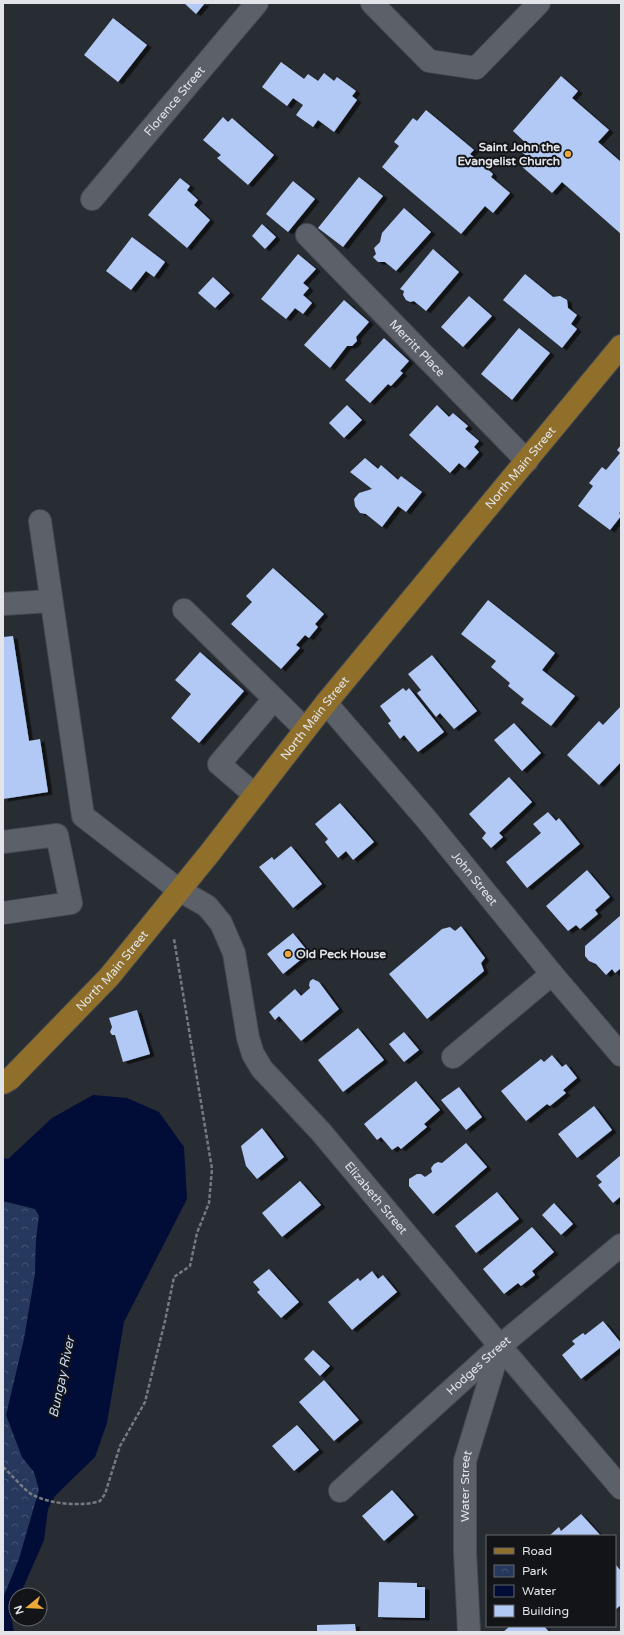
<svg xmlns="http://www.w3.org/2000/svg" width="624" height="1635" font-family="'Varela Round',sans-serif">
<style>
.park{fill:url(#park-crowns)}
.water{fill:#010d36}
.building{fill:#b2c9f5;filter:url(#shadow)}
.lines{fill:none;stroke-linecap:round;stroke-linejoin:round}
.minor-casing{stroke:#474a51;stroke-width:24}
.major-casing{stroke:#474a51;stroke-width:24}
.path{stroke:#777a80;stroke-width:2.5;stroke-dasharray:4 2;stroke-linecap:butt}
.minor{stroke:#5c6169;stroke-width:22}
.major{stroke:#906f2b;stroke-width:22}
.poi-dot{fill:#eda83b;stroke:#121417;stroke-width:1.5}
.labels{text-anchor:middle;stroke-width:4;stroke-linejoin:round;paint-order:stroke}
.street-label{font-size:12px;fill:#e2e4e9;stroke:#121417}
.poi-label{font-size:12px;font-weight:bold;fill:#e2e4e9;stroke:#121417;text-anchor:end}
.water-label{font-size:13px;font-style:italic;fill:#c6d6f5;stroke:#121417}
</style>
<defs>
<pattern id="park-crowns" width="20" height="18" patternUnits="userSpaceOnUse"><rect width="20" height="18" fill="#26385e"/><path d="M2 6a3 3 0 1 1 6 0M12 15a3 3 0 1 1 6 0" fill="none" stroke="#455575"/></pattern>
<filter id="shadow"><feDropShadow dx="4.5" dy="2.5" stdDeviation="0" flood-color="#0009"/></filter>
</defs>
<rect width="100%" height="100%" fill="#282c33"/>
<path class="park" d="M3 1201 35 1209 39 1216 36 1240 35 1274 24 1339 22 1457 34 1472 39 1490 19 1559 3 1598Z"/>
<path class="water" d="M93 1095 127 1098 159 1112 184 1147 187 1199 124 1322 107 1423 95 1457 55 1496 48 1509 44 1540 20 1595H16V1604L11 1616 14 1632H3V1598L19 1559 39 1490 34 1472 22 1457 6 1415 24 1339 35 1274 36 1240 39 1216 35 1209 3 1201V1158L8 1159 52 1118Z"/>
<path class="building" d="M184 3H205L196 14Z
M113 18 147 45 118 82 84 55Z
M281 62 304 79 308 74 318 81 324 73 334 81 337 77 356 91 352 96 357 100 334 132 318 120 313 127 296 115 303 105 293 98 287 106 262 87Z
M561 76 578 91 572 98 609 130 598 142 621 162V234L562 182 552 193 519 164 526 156 522 152 528 145 513 131Z
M426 110 474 150 470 154 493 174 491 177 510 193 493 213 485 206 461 234 382 167 399 146 394 142 413 118 417 121Z
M223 117 228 122 232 118 274 155 248 185 217 158 221 155 203 140Z
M359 177 383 196 343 247 318 228Z
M180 178 190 186 187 190 198 200 194 205 210 220 187 248 148 215Z
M293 181 315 199 288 232 266 214Z
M404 208 431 232 396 271 385 262H378L373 257 376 254 374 248 380 242 382 233Z
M262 224 276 237 265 249 252 236Z
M132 237 165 262 154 277 146 271 131 290 106 271Z
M433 249 459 272 426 311 414 301 410 302 406 300 403 295 404 291 400 289Z
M298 254 316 269 303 283 309 288 303 295 312 303 303 314 295 308 286 319 261 299Z
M525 274 553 297 560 296 567 300 568 308 577 315 571 324 577 329 562 348 503 300Z
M213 277 230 293 215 308 198 293Z
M469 296 492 316 463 347 441 327Z
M344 300 369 322 356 337 357 341 352 346H347L330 368 304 345Z
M519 328 550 353 512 400 481 374Z
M384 338 409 361 400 371 403 373 391 386 388 384 370 403 345 380Z
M347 405 362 420 344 438 329 423Z
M437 405 449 417 453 413 468 426 465 429 479 441 474 447 479 452 465 468 459 463 450 473 409 435Z
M621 445V511L619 513 621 516 610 530 578 506 593 486 589 483 602 467 606 470 620 453 617 450Z
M365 458 378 469 381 465 398 480 401 476 422 492 406 512 398 506 382 527 366 514 360 513 355 506 354 499 359 493 372 489 350 472Z
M273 568 324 614 315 624 318 627 309 638 305 635 296 645 300 648 281 669 231 624 252 602 246 596Z
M488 600 555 653 542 670 575 696 551 726 521 703 524 699 508 686 510 683 491 667 496 661 461 634Z
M13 636 29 741 40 739 48 792 3 799V637Z
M200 652 244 691 199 743 171 718 191 694 175 680Z
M432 655 477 711 454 729 440 713 436 717 417 693 421 690 408 674Z
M403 688 406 691 409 688 444 732 418 752 404 735 400 739 388 723 391 721 380 706Z
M621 706V762L599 785 567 755 599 721 603 725Z
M514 723 541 753 522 771 494 740Z
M509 777 532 802 499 833 503 837 491 848 482 838 486 833 469 814Z
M340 803 374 842 353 860 346 851 338 858 325 842 328 839 315 824Z
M548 812 556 821 559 818 580 844 527 888 506 862 541 833 533 824Z
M291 846 322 884 293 908 259 867 272 857 274 860Z
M587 870 610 897 595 910 598 914 580 929 576 925 568 931 546 906Z
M621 915V968L615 973 612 969 606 975 596 964 589 961 585 956V946Z
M461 926 485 958 481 963 484 971 427 1019 389 974 442 929 450 927 455 931Z
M293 933 309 953 283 974 267 954Z
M313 979 319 982 339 1009 301 1041 279 1016 275 1020 269 1012 295 989 301 996 310 988 309 985 310 981Z
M137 1010 150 1054 123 1062 115 1035H112L110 1032 112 1027 109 1018Z
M358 1028 384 1060 343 1092 318 1060Z
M404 1032 419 1050 404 1062 389 1044Z
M552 1055 562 1067 566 1064 577 1078 563 1090 566 1093 550 1106 547 1104 526 1121 501 1091 541 1059 544 1062Z
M416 1081 440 1110 424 1124 427 1127 401 1149 398 1146 392 1150 381 1137 377 1140 364 1124Z
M459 1087 482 1117 466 1130 441 1100Z
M594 1106 612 1130 577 1158 558 1134Z
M262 1128 284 1157 257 1179 246 1166 241 1146Z
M466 1143 487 1167 433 1214 409 1186V1179L417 1174H421L425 1177 432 1172 431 1168 434 1164 438 1162 442 1163Z
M621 1155V1196L613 1203 598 1185 602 1182 596 1176Z
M300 1181 321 1205 282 1237 262 1213Z
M497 1192 519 1219 476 1253 455 1226Z
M554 1203 573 1224 561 1235 542 1215Z
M532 1227 554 1252 532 1271 535 1275 521 1286 518 1283 504 1294 483 1269Z
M269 1269 299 1302 281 1318 257 1292 260 1290 253 1282Z
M372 1271 378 1279 383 1275 397 1292 352 1330 328 1302 358 1278 360 1281Z
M603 1321 621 1343V1347L581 1379 562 1355 575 1344 572 1341 583 1333 585 1335Z
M313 1350 330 1366 320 1376 304 1359Z
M324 1380 359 1420 334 1441 299 1402Z
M297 1425 319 1450 294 1471 272 1446Z
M392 1490 414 1515 384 1541 362 1516Z
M581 1514 601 1536H549L559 1527 561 1531Z
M616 1565 621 1571V1605L615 1610Z
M379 1582 417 1583V1587H425V1618L378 1617Z
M355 1624 356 1632H317V1625Z
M510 1626H544L549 1632H503Z"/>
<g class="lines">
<g class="minor-casing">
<g id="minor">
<path d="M372 3 429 61 476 68 539 3"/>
<path id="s1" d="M92 199 257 3"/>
<path id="s2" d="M307 235 527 461"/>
<path id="s3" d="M40 521 83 816 179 890 207 906 221 923 234 953 248 1038 253 1054 262 1069 321 1132 500 1346 621 1488"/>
<path d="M3 604 51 601"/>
<path d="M184 610 305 729"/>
<path id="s4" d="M326 703 427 820 552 974 621 1055"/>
<path d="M255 795 219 764 274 699"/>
<path d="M3 842 57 835 71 903 3 913"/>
<path d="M453 1057 552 974"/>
<path id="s5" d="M340 1491 500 1346 621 1245"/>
<path id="s6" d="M469 1632 465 1552V1461L500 1346"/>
</g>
</g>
<g class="major-casing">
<g id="major">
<path id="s7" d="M3 1083 10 1079 109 977 209 854 326 703 621 346"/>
</g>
</g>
<path class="path" d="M3 1467C10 1473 26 1492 33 1495 50 1504 82 1507 100 1501L105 1494 120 1446 145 1402 165 1321 174 1277 190 1266 197 1233 209 1203 212 1169 174 939"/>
<use href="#minor" class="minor"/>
<use href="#major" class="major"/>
</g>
<g class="poi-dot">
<circle cx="568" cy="154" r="4"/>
<circle cx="288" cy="954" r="4"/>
</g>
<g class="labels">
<g class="street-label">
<text dy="4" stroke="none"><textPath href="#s1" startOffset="128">Florence Street</textPath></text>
<text dy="4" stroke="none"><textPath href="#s2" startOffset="158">Merritt Place</textPath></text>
<text dy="4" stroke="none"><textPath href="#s7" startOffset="805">North Main Street</textPath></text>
<text dy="4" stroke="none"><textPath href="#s7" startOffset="481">North Main Street</textPath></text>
<text dy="4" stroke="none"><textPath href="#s4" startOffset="230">John Street</textPath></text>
<text dy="4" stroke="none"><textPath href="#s7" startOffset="157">North Main Street</textPath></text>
<text dy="4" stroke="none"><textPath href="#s3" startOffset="799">Elizabeth Street</textPath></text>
<text dy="4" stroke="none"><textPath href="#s5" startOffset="187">Hodges Street</textPath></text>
<text dy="4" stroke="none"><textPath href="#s6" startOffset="146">Water Street</textPath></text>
</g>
<g class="poi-label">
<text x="560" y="151">Saint John the<tspan x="560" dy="14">Evangelist Church</tspan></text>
<text x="296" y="958" text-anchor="start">Old Peck House</text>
</g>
<g class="water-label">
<text transform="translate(61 1377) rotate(-78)" y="5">Bungay River</text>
</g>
</g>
<rect width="624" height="1635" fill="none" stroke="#e2e4e9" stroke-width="8"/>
<rect x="486" y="1535" width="130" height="92" fill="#121417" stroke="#65676b"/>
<rect x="494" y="1548" width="20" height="6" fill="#906f2b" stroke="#65676b"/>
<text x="522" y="1555" font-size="12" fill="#e2e4e9">Road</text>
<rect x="494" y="1565" width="20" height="12" fill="url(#park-crowns)" stroke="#65676b"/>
<text x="522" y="1575" font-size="12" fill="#e2e4e9">Park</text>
<rect x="494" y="1585" width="20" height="12" fill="#010d36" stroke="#65676b"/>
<text x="522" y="1595" font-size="12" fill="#e2e4e9">Water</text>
<rect x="494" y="1605" width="20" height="12" fill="#b2c9f5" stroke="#65676b"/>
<text x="522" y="1615" font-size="12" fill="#e2e4e9">Building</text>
<g transform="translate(28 1607) rotate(252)"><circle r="19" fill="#121417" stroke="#65676b"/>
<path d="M0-3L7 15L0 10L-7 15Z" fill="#eda83b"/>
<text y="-6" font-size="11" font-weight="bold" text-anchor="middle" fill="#e2e4e9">N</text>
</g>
</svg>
